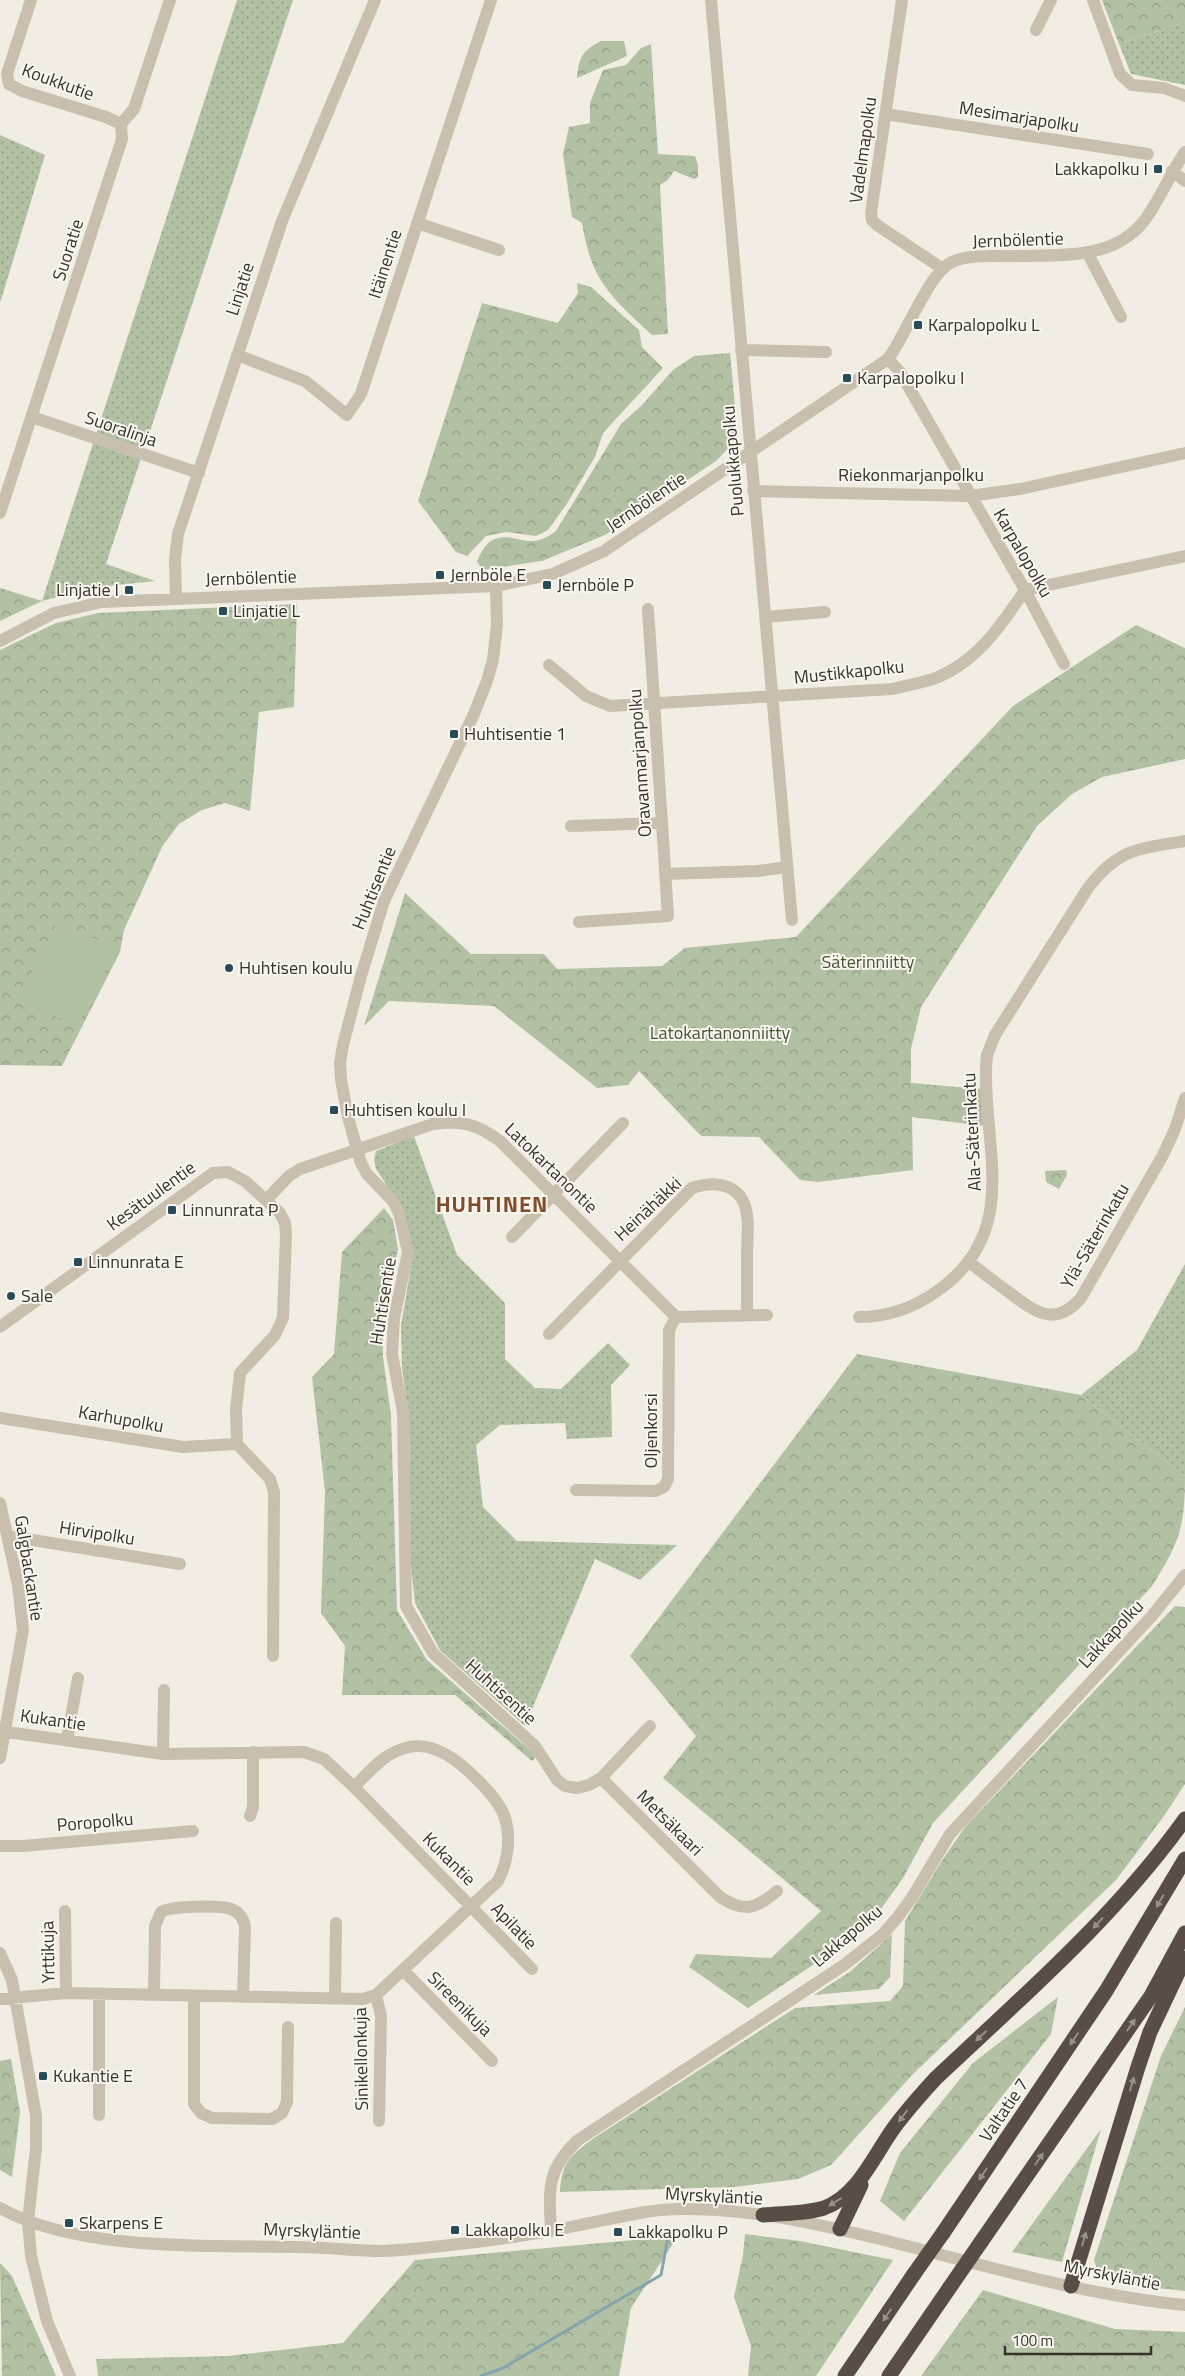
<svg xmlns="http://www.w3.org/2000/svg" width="1185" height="2376" font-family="'Titillium Web',sans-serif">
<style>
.grass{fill:url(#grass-dots)}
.forest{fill:url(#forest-crowns)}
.pitch{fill:#b2c0a4}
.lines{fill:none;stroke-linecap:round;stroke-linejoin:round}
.stream{stroke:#84a5ac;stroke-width:3}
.minor{stroke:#c9bfaf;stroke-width:12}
.highway{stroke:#594e45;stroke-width:15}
.highway-bridge{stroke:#594e45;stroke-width:15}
.oneway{fill:#999189}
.poi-dot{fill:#264d57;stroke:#f9f6ef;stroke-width:2}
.labels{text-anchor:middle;stroke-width:4;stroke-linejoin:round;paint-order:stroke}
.street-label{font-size:18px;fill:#39322c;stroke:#f9f6ef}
.poi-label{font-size:18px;fill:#39322c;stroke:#f9f6ef;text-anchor:start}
.park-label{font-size:18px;fill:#453;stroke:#f9f6ef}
.district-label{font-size:22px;font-weight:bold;letter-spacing:1px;fill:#804d2d;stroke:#f9f6ef}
</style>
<defs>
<pattern id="grass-dots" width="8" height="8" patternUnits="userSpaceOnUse" patternTransform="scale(1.25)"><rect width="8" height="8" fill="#b2c0a4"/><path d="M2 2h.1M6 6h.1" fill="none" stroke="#929d86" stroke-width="1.8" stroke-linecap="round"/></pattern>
<pattern id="forest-crowns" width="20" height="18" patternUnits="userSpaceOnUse" patternTransform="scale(1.25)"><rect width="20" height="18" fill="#b2c0a4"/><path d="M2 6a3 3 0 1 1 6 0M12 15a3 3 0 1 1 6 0" fill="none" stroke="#929d86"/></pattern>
</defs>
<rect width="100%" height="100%" fill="#f2ede3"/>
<path class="grass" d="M237 0H293L106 564 155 581 98 587 42 601Z
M1185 22V85L1131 74 1119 44Z
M0 135 45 155 0 303Z
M414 1136 457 1255 505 1303V1359L535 1388 561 1389 608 1343 630 1365 611 1385 612 1437 567 1439 565 1423 500 1425 476 1445 483 1507 517 1541 677 1545 640 1580 595 1559 525 1726 440 1650 415 1603 411 1567 409 1420 402 1367 401 1326 413 1255 402 1209 376 1169 374 1160 376 1151Z
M1185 1264V1476L1081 1395 1137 1350Z"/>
<path class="forest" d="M1102 0H1185V22L1119 44Z
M601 41H624L627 56 577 78C579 57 582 51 601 41Z
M651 44 658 154 695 156 698 165V177L694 179 674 171 668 180 660 185 668 334 652 335C611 297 591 281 582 223L572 217 563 154 569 127 590 123V103L603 70 626 65 641 48Z
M577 283 591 287 639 330 642 347 663 368 603 433 595 457 566 505 548 530 536 536 506 532 486 536 467 556 456 552 418 501 482 303 558 323 578 293Z
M730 353 738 438 716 461 605 535 542 561 482 570 477 561C481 553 486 542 495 539 517 531 526 553 556 531L621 424 641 406 673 370 694 356Z
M0 588 42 601 0 621Z
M297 604 294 707 259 712 250 811 225 803 202 810 179 824 163 845 124 930 120 952 62 1066 0 1065V650L56 623 98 613Z
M1136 625 1185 648V759L1102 777 1072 794 1037 826 921 1007 911 1049V1083L981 1089 985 1126 912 1117 913 1170 818 1182 800 1180 759 1137 701 1136 639 1071 628 1085 597 1088 494 1006 389 1001 364 1026 405 893 471 954H544L557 969 662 966 685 948 796 937 1013 706Z
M1066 1170 1067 1175 1059 1189 1046 1182 1045 1171Z
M384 1208 393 1220 398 1249 382 1321 383 1357 391 1415 397 1610 427 1660 537 1756 532 1761 455 1695H342L345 1646 321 1613 325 1491 312 1377 334 1354 342 1252Z
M857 1354 1081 1395 1185 1476C1185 1528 1179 1543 1152 1586L933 1823 903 1878 876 1916 840 1947 748 2008 689 1967 696 1954 771 1958 821 1911 663 1778 696 1736 630 1656Z
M1175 1606 1185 1607V1784L1164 1816 1116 1880 913 2074 831 2165 798 2179 734 2187 560 2192C562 2163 569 2157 591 2140L795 2008 890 2001 903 1986 905 1921 943 1859 965 1827Z
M892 1934 890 1977 879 1989 814 1995 851 1971Z
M1058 1997 1051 2034 904 2221 880 2201 900 2153 973 2063Z
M1185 2007V2291L1139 2286 1099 2275 1094 2260 1161 2056Z
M11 2059 20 2112 12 2177 0 2170V2061Z
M1101 2129 1062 2262 1012 2252Z
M745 2234 800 2241 893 2260 816 2376H748L751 2346 734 2297 743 2255Z
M678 2236 631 2308 619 2376H98L96 2359 228 2356 343 2343 415 2260Z
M0 2263 12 2276 56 2376H2Z
M983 2290 1115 2329 1185 2332V2376H921Z"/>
<path class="pitch" d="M58 920 116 949 77 1027 19 998Z"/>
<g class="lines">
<path class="stream" d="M481 2376 503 2368 661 2275 668 2237"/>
<path class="minor" d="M31 0 7 74 9 84 22 91 106 117 121 124
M711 0 792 920
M902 0 871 213 872 220 877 225 943 269
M1093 0 1120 74 1132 85 1164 88 1185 96
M1036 30 1051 0
M885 114 1148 154
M1172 171 1185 181
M417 223 499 250
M1088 254 1121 317
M741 350 826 352
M237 355 305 381 347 415 361 394 491 0
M888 359 900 372 1025 590 1064 664
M32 417 199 473
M753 491 970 496 1020 489 1185 453
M0 513 122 139 121 124 134 109 170 0
M496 586 497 625 493 660 487 681 474 714 384 901 361 976 343 1045 340 1063 341 1080 348 1117 361 1163 367 1174 393 1201 399 1213 408 1252 394 1318 392 1354 403 1412 406 1606 433 1653 535 1746 557 1780 565 1786 577 1788 589 1785 601 1778 650 1726
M176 599 175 559 178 534 282 221 375 0
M765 617 825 612
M0 641 54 613 102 602 496 586 553 574 604 551 888 359C905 337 929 272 952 262 972 253 999 257 1020 256 1064 255 1114 259 1144 221 1159 201 1170 174 1185 152
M549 665 586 696 610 706 892 689C905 686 920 683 933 679 976 663 1000 627 1025 590L1185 556
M571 826 662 823
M665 874 758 871 787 867
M579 922 668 916 648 609
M266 1200 289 1176 300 1169 433 1124C462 1120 477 1124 500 1141L676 1317 767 1315
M512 1237 623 1123
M969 1262C983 1273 996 1283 1010 1293 1035 1312 1055 1328 1081 1298L1163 1155 1175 1129 1185 1098
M859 1317C889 1317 916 1307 940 1289 1020 1231 984 1150 986 1068L987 1055 995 1035 1088 888C1118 848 1139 849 1185 841
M0 1327 213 1173 228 1172 245 1181 280 1213 285 1223 286 1234 283 1318 275 1335 240 1373 236 1410 237 1444 270 1479 274 1492 273 1656
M549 1334 692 1188C717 1180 743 1184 747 1215 749 1227 747 1241 747 1254 747 1274 747 1295 747 1315
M0 1418 183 1447 237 1444
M576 1490 656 1491 664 1487 668 1479 669 1330 676 1317
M0 1503 18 1585 23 1630 0 1758
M8 1536 180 1564
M0 1731 163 1754 304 1752 324 1759 354 1787 532 1969
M67 1740 78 1678
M163 1754 164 1690
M601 1778 720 1897C744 1913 756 1909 777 1891
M250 1816 253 1807V1752
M0 1846H23L193 1831
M65 1911 66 1993
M0 1953 12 1980 36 2116V2148L28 2221 31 2256 47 2321 70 2376
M404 1971 492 2061
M99 1994V2115
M154 1994 155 1926 161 1912C170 1906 220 1905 231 1909 239 1912 244 1919 245 1927L243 1997
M376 1995 381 2016 379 2121
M194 1996V2104L201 2113 212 2118 272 2119 282 2113 287 2102 288 2027
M335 1998 336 1923
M0 1999 66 1993 363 1999 376 1995 498 1881C508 1862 511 1838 505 1818 499 1797 459 1759 439 1751 430 1747 418 1745 409 1747 385 1752 371 1770 354 1787
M0 2208C78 2252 209 2245 297 2247 325 2247 354 2251 382 2251 415 2250 451 2245 484 2241 516 2237 548 2232 580 2225 613 2219 647 2209 681 2209 749 2208 818 2224 884 2240 983 2265 1083 2295 1185 2305
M551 2231C549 2190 546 2170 578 2140L844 1965 882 1935 897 1918 911 1899 950 1834 1151 1617 1185 1575"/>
<path class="highway" d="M763 2215C783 2213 805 2214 824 2208 856 2197 873 2158 891 2132 904 2113 920 2096 935 2079 1023 1996 1115 1917 1185 1819
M840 2229 861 2185
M943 2233 1106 1991 1185 1859
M981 2242 1151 1996 1185 1933
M1071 2286 1138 2067 1150 2032 1185 1958
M845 2376 914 2274
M889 2376 950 2287"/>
<path class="highway-bridge" d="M914 2274 943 2233
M950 2287 981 2242"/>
</g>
<defs><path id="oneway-solid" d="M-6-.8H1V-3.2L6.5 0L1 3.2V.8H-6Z" transform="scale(1.25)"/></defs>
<g class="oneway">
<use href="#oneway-solid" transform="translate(1160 1901) rotate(121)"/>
<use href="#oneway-solid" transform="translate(1098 1923) rotate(132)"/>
<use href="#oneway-solid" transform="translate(1131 2025) rotate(-56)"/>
<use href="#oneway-solid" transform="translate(981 2036) rotate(137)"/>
<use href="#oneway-solid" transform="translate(1074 2039) rotate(124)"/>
<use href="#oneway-solid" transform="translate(1132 2084) rotate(-73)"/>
<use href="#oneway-solid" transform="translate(903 2116) rotate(127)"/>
<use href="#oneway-solid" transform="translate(1039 2159) rotate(-56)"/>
<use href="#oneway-solid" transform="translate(983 2174) rotate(124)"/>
<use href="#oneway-solid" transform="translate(835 2202) rotate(149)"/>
<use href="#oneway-solid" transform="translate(1084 2239) rotate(-73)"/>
<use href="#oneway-solid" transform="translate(887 2315) rotate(124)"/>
</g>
<g class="poi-dot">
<rect x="1153" y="164" width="10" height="10" rx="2.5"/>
<rect x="913" y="320" width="10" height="10" rx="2.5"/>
<rect x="842" y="373" width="10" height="10" rx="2.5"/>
<rect x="435" y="570" width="10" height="10" rx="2.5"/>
<rect x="542" y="580" width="10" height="10" rx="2.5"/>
<rect x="124" y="585" width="10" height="10" rx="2.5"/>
<rect x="218" y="606" width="10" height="10" rx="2.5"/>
<rect x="449" y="729" width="10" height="10" rx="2.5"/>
<circle cx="229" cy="968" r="5"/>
<rect x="329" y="1105" width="10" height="10" rx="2.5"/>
<rect x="167" y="1205" width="10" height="10" rx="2.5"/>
<rect x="73" y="1257" width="10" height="10" rx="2.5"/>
<circle cx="11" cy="1296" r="5"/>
<rect x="38" y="2071" width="10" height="10" rx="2.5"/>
<rect x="64" y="2218" width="10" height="10" rx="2.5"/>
<rect x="450" y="2225" width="10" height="10" rx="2.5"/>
<rect x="613" y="2227" width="10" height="10" rx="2.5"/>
</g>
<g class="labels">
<g class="street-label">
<text transform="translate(58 82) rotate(20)" y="6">Koukkutie</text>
<text transform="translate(1019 117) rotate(9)" y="6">Mesimarjapolku</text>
<text transform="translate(863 150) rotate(-82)" y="6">Vadelmapolku</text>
<text transform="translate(1018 240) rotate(-2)" y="6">Jernbölentie</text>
<text transform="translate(68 250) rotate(-72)" y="6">Suoratie</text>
<text transform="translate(385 264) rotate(-72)" y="6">Itäinentie</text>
<text transform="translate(240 289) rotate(-72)" y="6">Linjatie</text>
<text transform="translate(121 429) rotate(19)" y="6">Suoralinja</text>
<text transform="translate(733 461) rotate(-95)" y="6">Puolukkapolku</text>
<text x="911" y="481">Riekonmarjanpolku</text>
<text transform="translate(646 502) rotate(-34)" y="6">Jernbölentie</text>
<text transform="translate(1023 553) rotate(60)" y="6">Karpalopolku</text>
<text transform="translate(251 578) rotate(-2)" y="6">Jernbölentie</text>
<text transform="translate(849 672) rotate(-6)" y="6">Mustikkapolku</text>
<text transform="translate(640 763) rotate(-94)" y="6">Oravanmarjanpolku</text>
<text transform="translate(374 888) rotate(-68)" y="6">Huhtisentie</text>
<text transform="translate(972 1132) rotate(-93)" y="6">Ala-Säterinkatu</text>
<text transform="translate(551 1168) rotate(44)" y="6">Latokartanontie</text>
<text transform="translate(151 1196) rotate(-36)" y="6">Kesätuulentie</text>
<text transform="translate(648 1209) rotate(-43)" y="6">Heinähäkki</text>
<text transform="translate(1095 1236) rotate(-60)" y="6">Ylä-Säterinkatu</text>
<text transform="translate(383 1301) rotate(-81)" y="6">Huhtisentie</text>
<text transform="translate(121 1419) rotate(10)" y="6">Karhupolku</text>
<text transform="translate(651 1431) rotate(-90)" y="6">Oljenkorsi</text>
<text transform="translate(97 1533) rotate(9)" y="6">Hirvipolku</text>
<text transform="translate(29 1568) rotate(81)" y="6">Galgbackantie</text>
<text transform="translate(1111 1634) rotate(-47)" y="6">Lakkapolku</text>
<text transform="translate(501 1692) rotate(42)" y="6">Huhtisentie</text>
<text transform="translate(53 1720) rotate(8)" y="6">Kukantie</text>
<text transform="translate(95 1822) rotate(-5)" y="6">Poropolku</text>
<text transform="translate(670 1823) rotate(45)" y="6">Metsäkaari</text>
<text transform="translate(449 1859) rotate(45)" y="6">Kukantie</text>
<text transform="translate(514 1926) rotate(46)" y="6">Apilatie</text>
<text transform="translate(847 1936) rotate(-40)" y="6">Lakkapolku</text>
<text transform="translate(48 1952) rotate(-91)" y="6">Yrttikuja</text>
<text transform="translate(460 2004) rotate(45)" y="6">Sireenikuja</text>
<text transform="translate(361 2059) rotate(-91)" y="6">Sinikellonkuja</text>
<text transform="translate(1004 2110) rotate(-56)" y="6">Valtatie 7</text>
<text transform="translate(714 2196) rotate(3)" y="6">Myrskyläntie</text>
<text transform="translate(312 2231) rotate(2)" y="6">Myrskyläntie</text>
<text transform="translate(1112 2275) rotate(11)" y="6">Myrskyläntie</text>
</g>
<g class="poi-label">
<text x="1148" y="175" text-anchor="end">Lakkapolku I</text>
<text x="928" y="331">Karpalopolku L</text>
<text x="857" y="384">Karpalopolku I</text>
<text x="450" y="581">Jernböle E</text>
<text x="557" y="591">Jernböle P</text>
<text x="119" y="596" text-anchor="end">Linjatie I</text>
<text x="233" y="617">Linjatie L</text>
<text x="464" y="740">Huhtisentie 1</text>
<text x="239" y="974">Huhtisen koulu</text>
<text x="344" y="1116">Huhtisen koulu I</text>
<text x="182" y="1216">Linnunrata P</text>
<text x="88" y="1268">Linnunrata E</text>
<text x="21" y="1302">Sale</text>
<text x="53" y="2082">Kukantie E</text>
<text x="79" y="2229">Skarpens E</text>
<text x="465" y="2236">Lakkapolku E</text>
<text x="628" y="2238">Lakkapolku P</text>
</g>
<g class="park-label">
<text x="868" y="968">Säterinniitty</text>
<text x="720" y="1039">Latokartanonniitty</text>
</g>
<g class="district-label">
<text x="492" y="1212">HUHTINEN</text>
</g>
</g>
<path d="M1005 2346v8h146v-8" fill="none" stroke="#39322c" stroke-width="2.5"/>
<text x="1012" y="2346" font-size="15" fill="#39322c" stroke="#f9f6ef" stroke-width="4" paint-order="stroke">100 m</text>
</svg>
